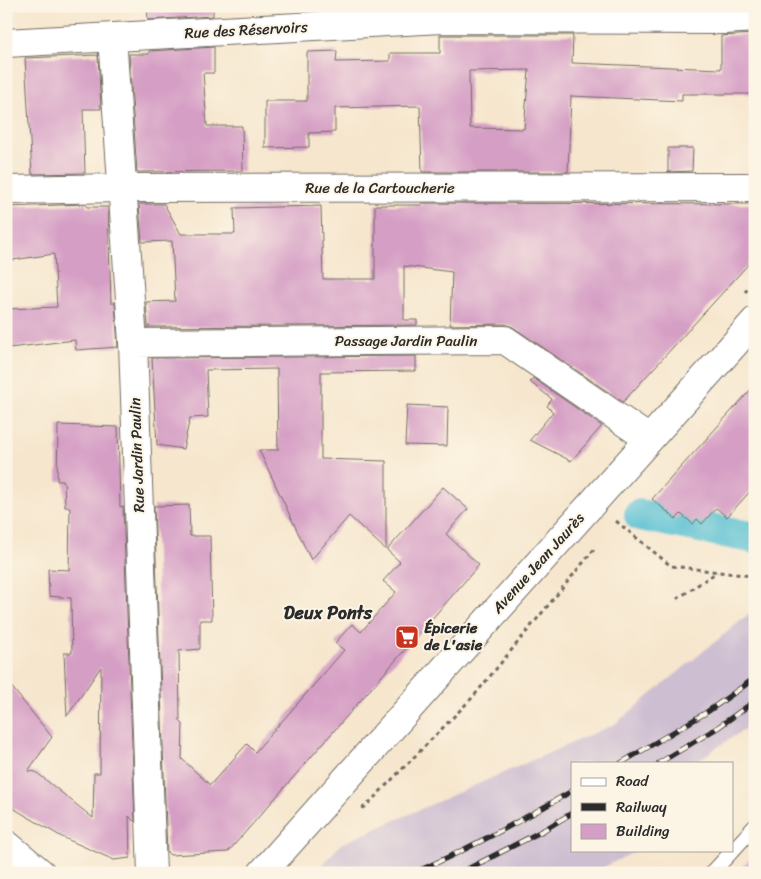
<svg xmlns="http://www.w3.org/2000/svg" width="761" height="879" font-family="Sriracha,sans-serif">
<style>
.railway{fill:#cebed1}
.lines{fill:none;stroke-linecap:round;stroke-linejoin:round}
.canal{stroke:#56c0d3;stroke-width:32}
.building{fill:#d59ec5;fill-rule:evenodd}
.service-casing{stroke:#726c64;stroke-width:16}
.minor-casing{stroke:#726c64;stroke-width:30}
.primary-casing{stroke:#726c64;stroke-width:30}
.path{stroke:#726c64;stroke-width:3;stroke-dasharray:4 4;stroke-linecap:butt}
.service{stroke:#fff;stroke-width:14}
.minor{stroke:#fff;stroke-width:28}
.primary{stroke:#fff;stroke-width:28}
.rail-casing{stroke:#2b2b2b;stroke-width:5.5}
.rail{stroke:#fcf5e5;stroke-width:4;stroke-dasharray:11;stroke-linecap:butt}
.labels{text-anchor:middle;stroke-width:4;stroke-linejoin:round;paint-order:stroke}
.street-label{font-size:15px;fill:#2b2b2b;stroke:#fcf5e5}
.poi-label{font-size:15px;font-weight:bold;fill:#2b2b2b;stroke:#fcf5e5;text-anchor:start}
.quarter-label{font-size:18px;font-weight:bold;fill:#2b2b2b;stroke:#fcf5e5}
</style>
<rect width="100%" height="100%" fill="#fcf5e5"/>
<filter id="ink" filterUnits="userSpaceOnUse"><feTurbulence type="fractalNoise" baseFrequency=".02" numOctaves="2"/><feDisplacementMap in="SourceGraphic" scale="10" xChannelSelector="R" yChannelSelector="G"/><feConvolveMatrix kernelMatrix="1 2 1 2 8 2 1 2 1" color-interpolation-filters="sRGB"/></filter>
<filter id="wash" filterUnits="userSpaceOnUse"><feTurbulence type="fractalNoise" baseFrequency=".0096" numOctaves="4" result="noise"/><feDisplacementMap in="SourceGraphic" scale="20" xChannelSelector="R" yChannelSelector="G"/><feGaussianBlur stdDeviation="1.12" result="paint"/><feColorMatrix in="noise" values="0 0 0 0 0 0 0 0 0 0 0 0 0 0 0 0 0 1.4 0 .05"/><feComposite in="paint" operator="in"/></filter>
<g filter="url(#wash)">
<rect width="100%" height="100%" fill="#f6e6cd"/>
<path class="railway" d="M755 609V722L694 763H572V850H638L592 873H315L341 844 615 724Z
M755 853V873H737Z"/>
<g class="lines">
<path class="canal" d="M640 515 755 538"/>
</g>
<g id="blocks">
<path class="building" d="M147 6H213V16L148 20Z
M755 34V94H682V101L571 96 568 172H422L420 106 335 108V132L309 133V147L265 148V101H307V52L337 51 336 62 390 61V53H440V35H573L572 63 721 69V36ZM529 70 524 129 470 128 469 71Z
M214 47V73H203L207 126H242L243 171 137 172 129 54H149V51Z
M98 55 101 109H83L85 173 32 174 25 58Z
M668 148H693L692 171 668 172Z
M422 203 755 204V257L623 402 513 327 505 324 450 325 452 272 404 266V320H417V325L148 327 146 302 175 301 172 241 142 242 139 204H164L181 234H235L234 208 321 206 323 279H375V205H422Z
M86 204 87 207H108L111 303H115L118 347 76 350 75 340 9 348 6 327V309L57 307 54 254 6 261V207Z
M416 356V371L321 372V459L386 461V550L349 516 311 560 259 450H278L277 369 206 370 208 417 190 418 183 449 157 445 152 358Z
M533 378 602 426 571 461 530 440 553 412 547 406 552 399 530 382Z
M755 385V486L727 517 716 508 702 524 697 519 693 524 681 514 676 519 652 499Z
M407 405 448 407 447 446 405 445Z
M58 425 118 427 120 507 123 506 135 822 129 816 130 858 114 860 62 837 6 804V680L52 737 28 771 36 772 93 818 94 773H100L101 667 67 716 64 653H72L71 598 49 596 48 569 69 570 70 507H65L64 481H57Z
M443 487 468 509 446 534 479 565 228 852 170 855 167 852 154 506 189 505 190 536H210L212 620H200V649L179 651 180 721 183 724 182 759 210 785 247 744 255 752 326 671 344 650 335 643 352 624 361 632 396 592 383 581 400 562 387 550Z"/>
</g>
</g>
<g filter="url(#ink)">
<use href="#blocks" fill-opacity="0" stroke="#726c64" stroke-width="1"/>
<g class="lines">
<g class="service-casing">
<path id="service" d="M712 873 755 826"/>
</g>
<g class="minor-casing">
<path id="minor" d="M112 37 133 343 152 873
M6 43 441 19 725 20 755 18
M6 190 122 188 755 187
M133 343 505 340 649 439
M6 844 41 873"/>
</g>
<g class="primary-casing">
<path id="primary" d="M262 873 755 321"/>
</g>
<path class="path" d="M745 292 755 281
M616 521 671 566 751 576 755 574
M677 599 717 572
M362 808 365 807 473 697 596 547"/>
<use href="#service" class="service"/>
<use href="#minor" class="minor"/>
<use href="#primary" class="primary"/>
<g class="rail-casing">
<path id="rail" d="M621 763 707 712 755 678
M659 763 717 728 755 701
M414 873C468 849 521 821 572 791
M460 873 544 830 572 813"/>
</g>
<use href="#rail" class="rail"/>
</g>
</g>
<defs>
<g id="supermarket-square" transform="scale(1.25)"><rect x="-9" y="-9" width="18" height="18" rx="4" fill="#c8321e" stroke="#fcf5e5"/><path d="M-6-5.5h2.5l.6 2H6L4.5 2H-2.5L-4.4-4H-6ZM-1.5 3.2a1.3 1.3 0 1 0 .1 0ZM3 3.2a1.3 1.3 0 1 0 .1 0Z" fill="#fff"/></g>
</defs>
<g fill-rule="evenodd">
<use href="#supermarket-square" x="407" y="637"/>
</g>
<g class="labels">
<g class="street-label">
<text transform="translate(246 30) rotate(-3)" y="5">Rue des Réservoirs</text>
<text x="380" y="193">Rue de la Cartoucherie</text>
<text x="406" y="346">Passage Jardin Paulin</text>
<text transform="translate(137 455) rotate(-92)" y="5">Rue Jardin Paulin</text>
<text transform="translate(538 563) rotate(-48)" y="5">Avenue Jean Jaurès</text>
</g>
<g class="poi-label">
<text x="424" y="633">Épicerie<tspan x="424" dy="17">de L'asie</tspan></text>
</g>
<g class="quarter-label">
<text x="328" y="619">Deux Ponts</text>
</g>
</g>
<rect width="761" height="879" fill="none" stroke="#fcf5e5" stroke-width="25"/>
<rect x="571" y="762" width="162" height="90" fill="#fcf5e5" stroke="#a8a49b"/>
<rect x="581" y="778" width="25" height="8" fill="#ffffff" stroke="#a8a49b"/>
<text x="616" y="786" font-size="15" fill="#2b2b2b">Road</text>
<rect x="581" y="803" width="25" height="8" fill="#2b2b2b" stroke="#a8a49b"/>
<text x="616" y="812" font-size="15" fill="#2b2b2b">Railway</text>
<rect x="581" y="824" width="25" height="15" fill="#d59ec5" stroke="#a8a49b"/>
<text x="616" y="836" font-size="15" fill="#2b2b2b">Building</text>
</svg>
